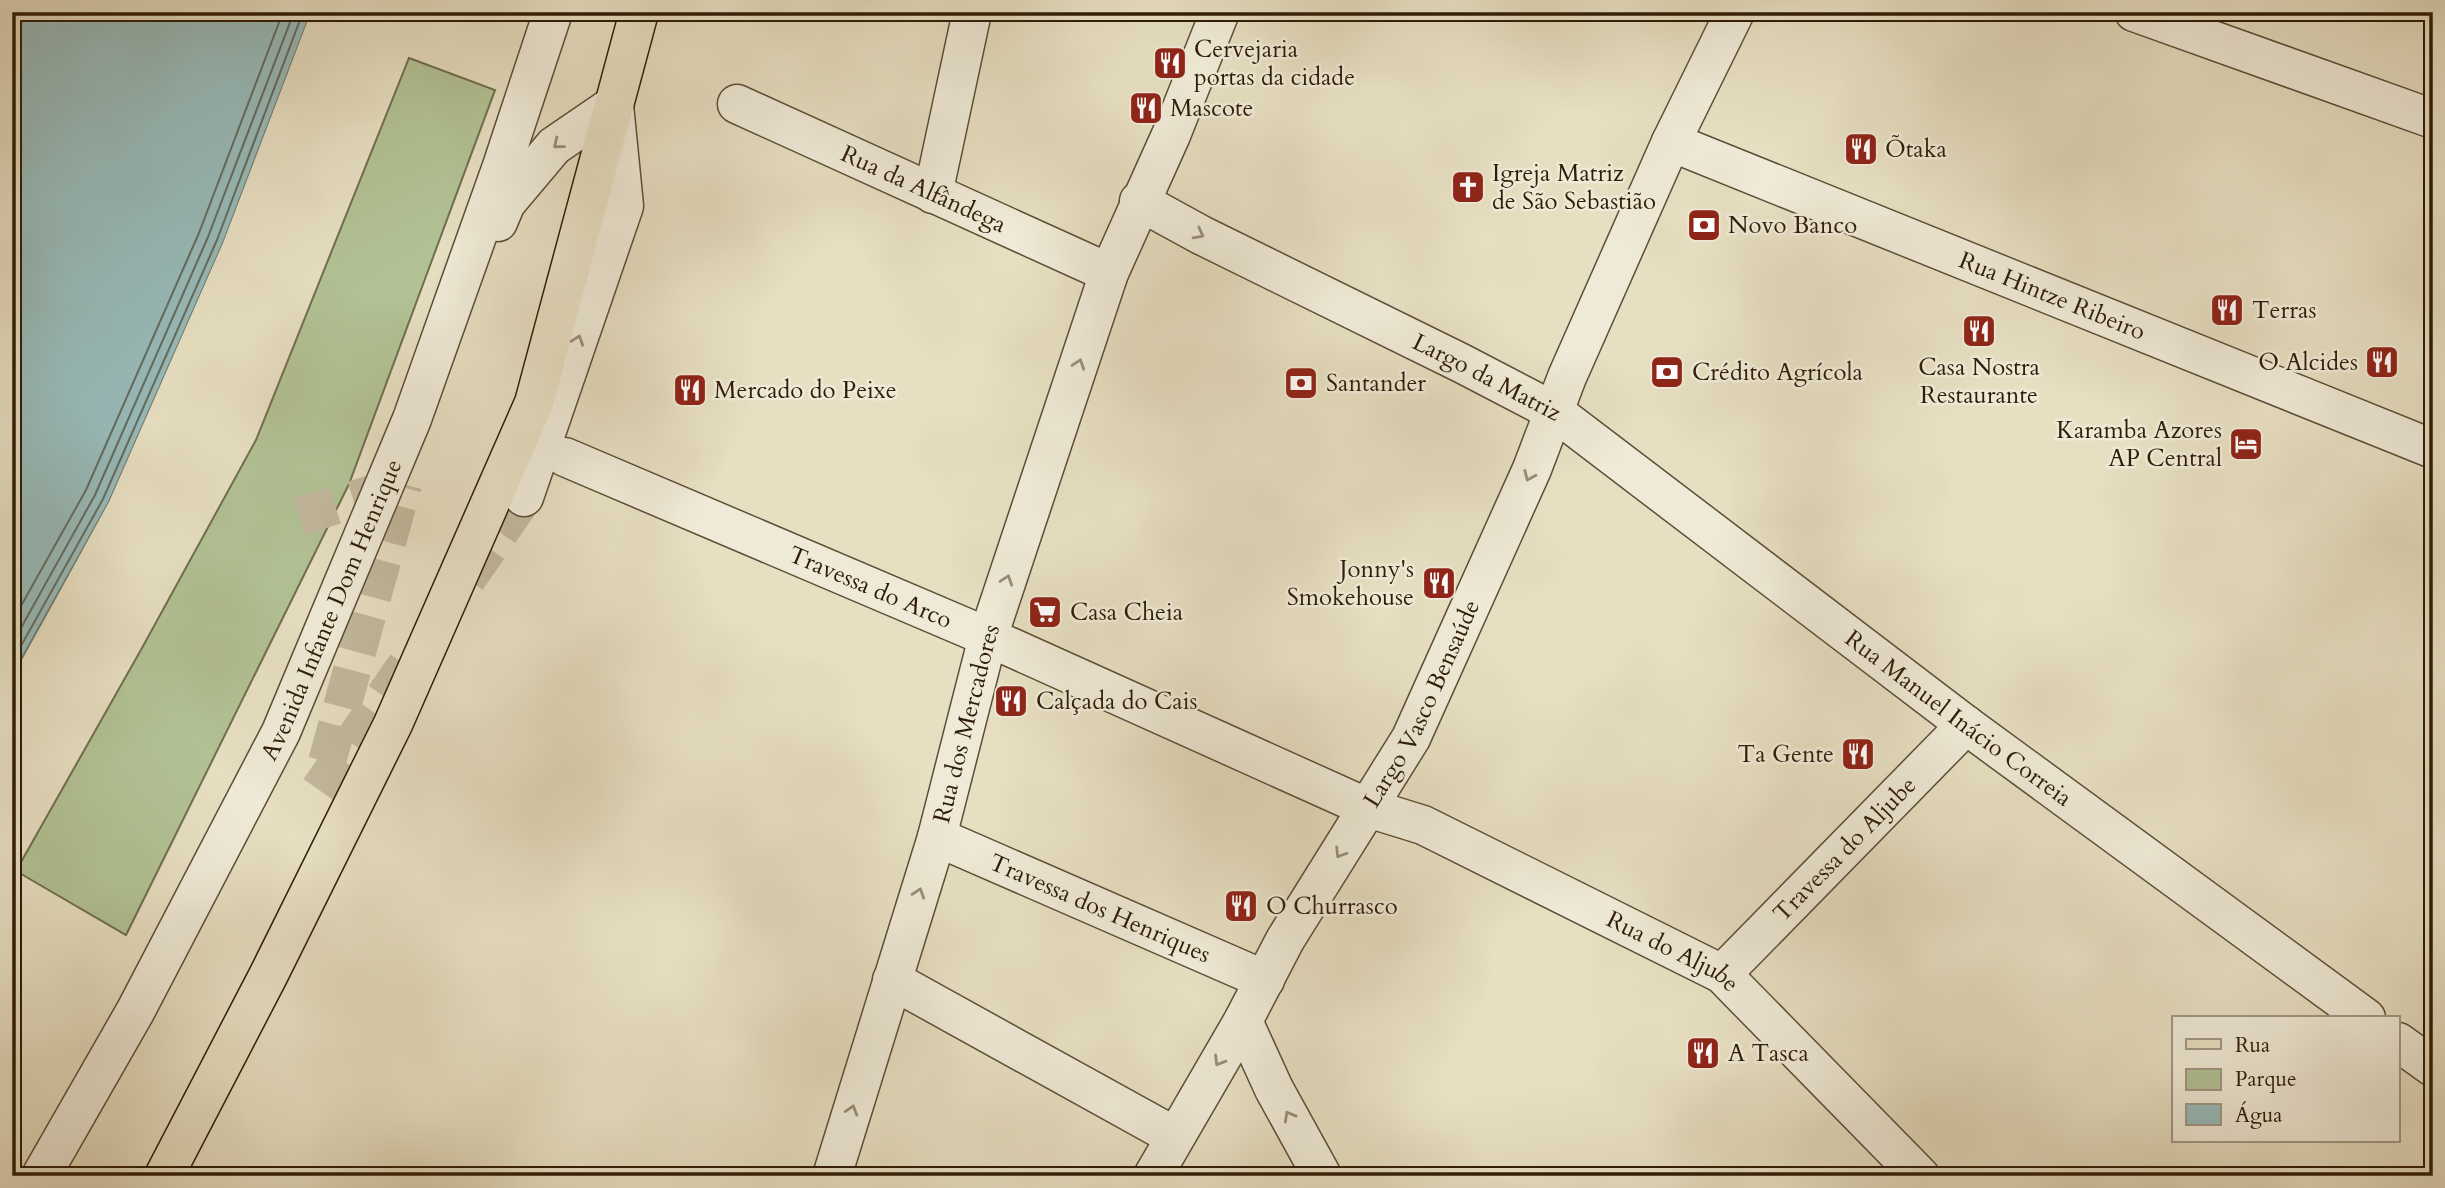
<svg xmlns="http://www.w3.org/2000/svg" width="2445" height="1188" font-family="Cardo,serif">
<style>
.green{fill:#b2c295;stroke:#706f4e;stroke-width:2}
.water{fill:#98bbba;stroke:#6e7b72;stroke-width:2}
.pier{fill:#e7dfc2}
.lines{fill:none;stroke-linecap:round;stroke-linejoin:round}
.shore{stroke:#646c60;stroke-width:2}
.minor-tunnel{stroke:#c2b89d;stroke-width:38;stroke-dasharray:38 19;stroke-linecap:butt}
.minor-casing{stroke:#5d4d36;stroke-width:41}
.major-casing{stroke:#2f1c07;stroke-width:41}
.minor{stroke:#efead7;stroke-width:38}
.major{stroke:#e7dfc2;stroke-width:38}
.oneway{stroke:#998d79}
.labels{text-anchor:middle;stroke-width:5;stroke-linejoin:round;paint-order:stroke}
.poi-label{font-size:24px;fill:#2f1c07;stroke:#efead7;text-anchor:start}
.street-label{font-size:24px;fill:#2f1c07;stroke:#efead7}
</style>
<rect width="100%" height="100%" fill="#e7dfc2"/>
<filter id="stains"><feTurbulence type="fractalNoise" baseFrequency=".00286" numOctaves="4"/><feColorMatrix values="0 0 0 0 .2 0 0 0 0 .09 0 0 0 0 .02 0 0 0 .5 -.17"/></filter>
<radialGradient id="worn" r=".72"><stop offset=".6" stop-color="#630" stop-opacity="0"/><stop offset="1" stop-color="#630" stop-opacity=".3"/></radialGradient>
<path class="green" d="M409 58 495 90 349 484 126 935 16 871 142 648 256 440Z"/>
<path class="water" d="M12 12H311L223 243 109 502 12 676Z"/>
<path class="pier" d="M311 12 314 13 226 244 112 504 15 678 12 679 109 502 223 243Z"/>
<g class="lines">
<path class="shore" d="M12 622 86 490 199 233 283 12
M12 644 95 495 208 237 294 12
M12 662 103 499 217 240 303 12"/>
<path class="minor-tunnel" d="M299 517 403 484
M467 579 524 497
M327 762 403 484
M319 790 414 654"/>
<g class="minor-casing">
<g id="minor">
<path d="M2134 12 2433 119"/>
<path id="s1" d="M737 104 1109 273"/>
<path id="s2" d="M1671 142 2433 449"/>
<path d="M933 194 972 12"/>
<path id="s3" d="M1139 201 1201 235 1461 363 1555 412 1966 725 2366 1018"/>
<path d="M498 222 506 203 554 146 614 105 624 206 524 497"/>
<path id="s4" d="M565 457 988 637 1368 808 1423 825 1722 974 1920 1176"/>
<path id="s5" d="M937 837 1265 980"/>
<path id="s6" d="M1722 974 1966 725"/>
<path d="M892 980 1174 1136"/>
<path d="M1243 1021 1274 1089 1322 1176"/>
<path d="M2398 1042 2433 1067"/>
<path id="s7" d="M41 1176 136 1010 281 732 412 419 502 166 553 12"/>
<path id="s8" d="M832 1176 937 837 988 637 1109 273 1171 135 1220 12"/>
<path id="s9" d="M1153 1176 1243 1021 1285 940 1411 738 1532 469 1567 377 1671 142 1735 12"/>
</g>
</g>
<g class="major-casing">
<path id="major" d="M164 1176 269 974 393 724 534 403 639 12"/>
</g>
<use href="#minor" class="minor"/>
<use href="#major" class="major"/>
</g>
<defs><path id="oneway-chevron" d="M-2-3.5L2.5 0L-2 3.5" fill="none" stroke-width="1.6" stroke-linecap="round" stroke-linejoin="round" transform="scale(1.75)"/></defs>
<g class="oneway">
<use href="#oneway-chevron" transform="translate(558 144) rotate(141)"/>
<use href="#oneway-chevron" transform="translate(1199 234) rotate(28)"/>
<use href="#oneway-chevron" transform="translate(578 340) rotate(-71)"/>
<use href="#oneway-chevron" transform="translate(1079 364) rotate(-72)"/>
<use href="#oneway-chevron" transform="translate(1529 476) rotate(114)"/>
<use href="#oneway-chevron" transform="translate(1007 580) rotate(-72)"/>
<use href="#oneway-chevron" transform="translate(1340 853) rotate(122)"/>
<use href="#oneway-chevron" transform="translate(919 893) rotate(-72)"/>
<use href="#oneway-chevron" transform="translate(1219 1061) rotate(121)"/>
<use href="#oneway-chevron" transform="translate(852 1110) rotate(-73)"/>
<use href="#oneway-chevron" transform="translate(1289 1116) rotate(-119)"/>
</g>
<defs>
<g id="restaurant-square" transform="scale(1.75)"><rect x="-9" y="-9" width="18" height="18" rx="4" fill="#8f2418" stroke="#efead7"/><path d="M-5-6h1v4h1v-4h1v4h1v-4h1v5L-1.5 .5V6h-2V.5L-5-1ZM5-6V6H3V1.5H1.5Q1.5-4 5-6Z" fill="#fff"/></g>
<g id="church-square" transform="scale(1.75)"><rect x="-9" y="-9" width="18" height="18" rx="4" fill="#8f2418" stroke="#efead7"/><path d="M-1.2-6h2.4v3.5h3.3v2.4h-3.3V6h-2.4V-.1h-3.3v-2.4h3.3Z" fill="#fff"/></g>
<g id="bank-square" transform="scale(1.75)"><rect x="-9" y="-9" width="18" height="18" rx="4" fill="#8f2418" stroke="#efead7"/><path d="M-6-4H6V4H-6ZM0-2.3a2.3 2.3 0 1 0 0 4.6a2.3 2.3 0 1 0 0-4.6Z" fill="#fff"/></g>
<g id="hotel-square" transform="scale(1.75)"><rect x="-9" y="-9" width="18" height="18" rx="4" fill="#8f2418" stroke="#efead7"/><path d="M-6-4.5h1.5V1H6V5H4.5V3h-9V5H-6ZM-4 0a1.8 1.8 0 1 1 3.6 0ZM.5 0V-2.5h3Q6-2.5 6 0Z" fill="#fff"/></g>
<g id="supermarket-square" transform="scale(1.75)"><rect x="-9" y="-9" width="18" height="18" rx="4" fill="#8f2418" stroke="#efead7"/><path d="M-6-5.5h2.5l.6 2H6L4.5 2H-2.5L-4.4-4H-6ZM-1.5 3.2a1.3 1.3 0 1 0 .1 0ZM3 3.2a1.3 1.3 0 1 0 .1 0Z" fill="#fff"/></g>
</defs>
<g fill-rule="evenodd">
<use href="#restaurant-square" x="1170" y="63"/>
<use href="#restaurant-square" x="1146" y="108"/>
<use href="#restaurant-square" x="1861" y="149"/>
<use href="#church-square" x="1468" y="187"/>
<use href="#bank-square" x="1704" y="225"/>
<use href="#restaurant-square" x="2227" y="310"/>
<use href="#restaurant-square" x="1979" y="331"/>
<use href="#restaurant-square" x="2382" y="362"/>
<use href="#bank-square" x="1667" y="372"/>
<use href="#bank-square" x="1301" y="383"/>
<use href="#restaurant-square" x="690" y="390"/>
<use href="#hotel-square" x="2246" y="444"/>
<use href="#restaurant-square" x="1439" y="583"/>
<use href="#supermarket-square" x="1045" y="612"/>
<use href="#restaurant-square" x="1011" y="701"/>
<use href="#restaurant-square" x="1858" y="754"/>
<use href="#restaurant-square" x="1241" y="906"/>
<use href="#restaurant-square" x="1703" y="1053"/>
</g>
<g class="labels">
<g class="poi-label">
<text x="1194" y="57">Cervejaria<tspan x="1194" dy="28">portas da cidade</tspan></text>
<text x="1170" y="116">Mascote</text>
<text x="1885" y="157">Õtaka</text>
<text x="1492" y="181">Igreja Matriz<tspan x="1492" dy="28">de São Sebastião</tspan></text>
<text x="1728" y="233">Novo Banco</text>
<text x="2252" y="318">Terras</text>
<text x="2358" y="370" text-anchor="end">O Alcides</text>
<text x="1979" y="375" text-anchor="middle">Casa Nostra<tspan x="1979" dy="28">Restaurante</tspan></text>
<text x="1692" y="380">Crédito Agrícola</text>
<text x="1326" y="391">Santander</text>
<text x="714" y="398">Mercado do Peixe</text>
<text x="2222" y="438" text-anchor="end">Karamba Azores<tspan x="2222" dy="28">AP Central</tspan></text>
<text x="1414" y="577" text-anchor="end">Jonny's<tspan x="1414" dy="28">Smokehouse</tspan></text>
<text x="1070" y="620">Casa Cheia</text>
<text x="1036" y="709">Calçada do Cais</text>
<text x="1834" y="762" text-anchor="end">Ta Gente</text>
<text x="1266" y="914">O Churrasco</text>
<text x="1728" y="1061">A Tasca</text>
</g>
<g class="street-label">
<text dy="8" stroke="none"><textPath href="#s1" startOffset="205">Rua da Alfândega</textPath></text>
<text dy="8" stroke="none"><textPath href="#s2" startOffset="411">Rua Hintze Ribeiro</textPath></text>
<text dy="8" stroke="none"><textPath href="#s3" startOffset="390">Largo da Matriz</textPath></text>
<text dy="8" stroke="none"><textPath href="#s4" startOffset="332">Travessa do Arco</textPath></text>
<text dy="8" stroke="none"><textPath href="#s7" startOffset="637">Avenida Infante Dom Henrique</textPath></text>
<text dy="8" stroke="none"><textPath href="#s9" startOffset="544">Largo Vasco Bensaúde</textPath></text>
<text dy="8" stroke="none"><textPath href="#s3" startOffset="973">Rua Manuel Inácio Correia</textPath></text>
<text dy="8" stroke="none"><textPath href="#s8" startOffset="472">Rua dos Mercadores</textPath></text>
<text dy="8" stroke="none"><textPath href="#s6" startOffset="175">Travessa do Aljube</textPath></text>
<text dy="8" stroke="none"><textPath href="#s5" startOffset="178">Travessa dos Henriques</textPath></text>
<text dy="8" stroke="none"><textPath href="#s4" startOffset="1214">Rua do Aljube</textPath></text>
</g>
</g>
<rect width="2445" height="1188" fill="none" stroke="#e7dfc2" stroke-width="42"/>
<rect x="14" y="14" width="2417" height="1160" fill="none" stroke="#2f1c07" stroke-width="3.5"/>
<rect x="21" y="21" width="2403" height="1146" fill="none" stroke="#2f1c07" stroke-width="2"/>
<rect x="2172" y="1016" width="228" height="126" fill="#efead7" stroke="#a29884" stroke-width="2"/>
<rect x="2186" y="1039" width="35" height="10" fill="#e7dfc2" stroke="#a29884" stroke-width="2"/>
<text x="2235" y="1052" font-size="21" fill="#2f1c07">Rua</text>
<rect x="2186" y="1069" width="35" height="21" fill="#b2c295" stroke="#a29884" stroke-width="2"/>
<text x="2235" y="1086" font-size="21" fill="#2f1c07">Parque</text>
<rect x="2186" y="1104" width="35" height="21" fill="#98bbba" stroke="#a29884" stroke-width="2"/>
<text x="2235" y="1122" font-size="21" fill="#2f1c07">Água</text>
<rect width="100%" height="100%" filter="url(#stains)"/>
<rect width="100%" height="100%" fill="url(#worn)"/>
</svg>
